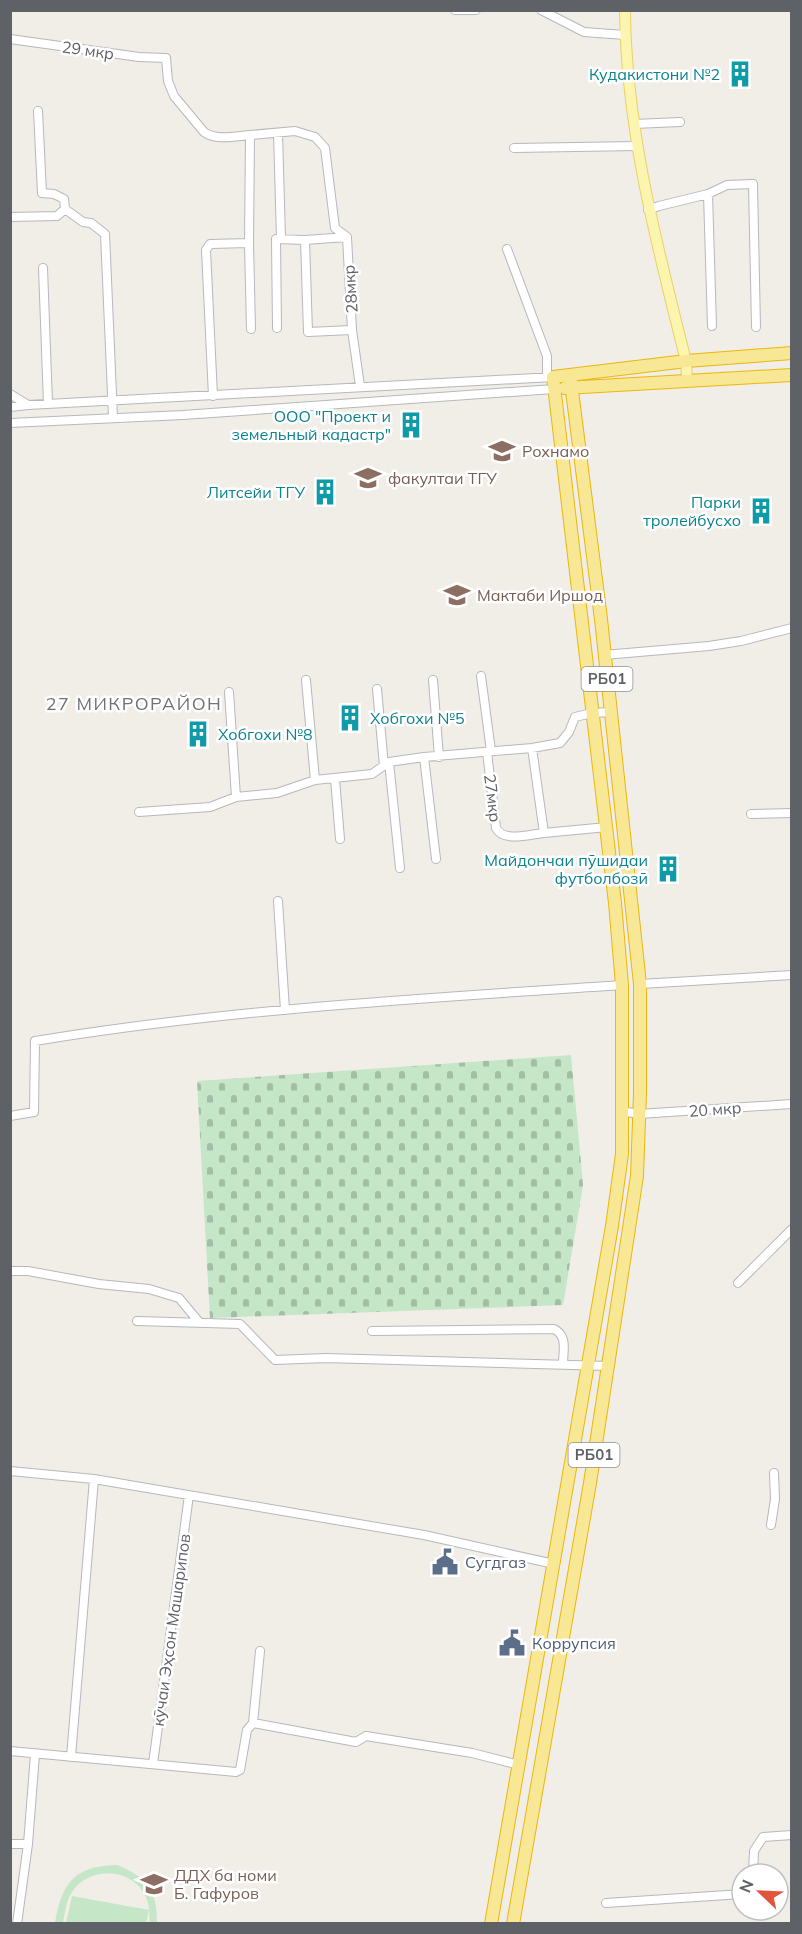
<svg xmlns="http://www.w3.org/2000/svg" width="802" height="1934" font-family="Mulish,sans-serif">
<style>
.cemetery{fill:url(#cemetery-stones)}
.pitch{fill:#c5e6c7}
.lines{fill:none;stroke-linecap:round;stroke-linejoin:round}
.minor-casing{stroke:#b7b8bd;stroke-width:10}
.major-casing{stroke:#ebd064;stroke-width:12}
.highway-casing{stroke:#ecb70b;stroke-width:14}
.minor{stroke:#fff;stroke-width:8}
.major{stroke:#fbf5b0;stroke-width:10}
.highway{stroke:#f8e795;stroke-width:12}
.labels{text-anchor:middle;stroke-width:5;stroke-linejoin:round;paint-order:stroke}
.shield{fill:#fff;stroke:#8e9094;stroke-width:1.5}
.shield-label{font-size:15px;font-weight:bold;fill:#5e6166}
.street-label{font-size:16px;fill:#5e6166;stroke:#fff}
.culture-label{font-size:16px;fill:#0d838f;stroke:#fff;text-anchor:end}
.education-label{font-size:16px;fill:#785e54;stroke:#fff;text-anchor:start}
.service-label{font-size:16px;fill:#4e5e75;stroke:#fff;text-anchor:start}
.neighbourhood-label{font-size:18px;letter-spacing:1.5px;fill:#6f7378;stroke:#fff}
</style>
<defs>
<pattern id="cemetery-stones" width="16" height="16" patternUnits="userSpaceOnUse" patternTransform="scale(1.5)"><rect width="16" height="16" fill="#c5e6c7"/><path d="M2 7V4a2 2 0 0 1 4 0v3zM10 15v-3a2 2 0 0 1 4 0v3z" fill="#a3bea5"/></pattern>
</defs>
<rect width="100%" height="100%" fill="#f0eee7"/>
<path class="cemetery" d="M571 1055 583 1185 563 1305 210 1318 197 1081Z"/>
<path class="pitch" d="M117 1865C148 1878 157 1890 157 1923H150C149 1912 150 1902 143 1892 128 1867 88 1867 72 1892 66 1901 65 1913 63 1923H55C62 1883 74 1866 117 1865Z
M72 1896 149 1910 146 1923H66Z"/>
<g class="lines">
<g class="minor-casing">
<path id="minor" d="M455 10H476
M541 10 584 32 625 35
M10 39 139 57 166 58 168 81 174 96 204 132C216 141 236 136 250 135
M634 124 680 122
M278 133 281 239
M514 148 637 146
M708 194 712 326
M65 209 83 222 91 223 105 234 113 417
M648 210 659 206 708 194 727 185 753 184 756 327
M10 217 57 216 65 209 64 199 54 194 42 193 38 111
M305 240 347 237
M249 243 250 135 295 131 315 137 325 148 335 228 347 237 352 330 308 332 305 240 276 239 277 328
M507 249 547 356V377
M43 268 48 404
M352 330 360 386
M10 394 28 405 553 377
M213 396 206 250 210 244 249 243 251 329
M10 407 28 405
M10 423 183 415 554 389
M604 655 709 646 741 641 792 628
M481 676 491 751
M306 680 315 780
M433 680 439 757
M377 689 384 766
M229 692 236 797
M532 748 544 833 607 827
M487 752 496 828C504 843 530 834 544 833
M424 757 436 859
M389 762 400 868
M335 779 340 839
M139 812 210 807 236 797 277 793 315 780 372 774 389 762 424 757 532 748 560 743 569 732 575 717 592 713 611 712
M751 814 792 813
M278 901 285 1010
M640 984 792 975
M621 1111 639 1114 792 1104
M10 1116 34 1112 35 1041C229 1009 426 998 622 985
M10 1271H28L99 1284 149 1289 179 1298 199 1322
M738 1283 792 1229
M137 1321 240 1324 275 1360 326 1358 608 1366
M372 1331 554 1329C568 1336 563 1350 563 1364
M10 1471 94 1479 424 1535 554 1564
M771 1525 775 1499 774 1473
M253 1723 260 1651
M10 1751 236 1772 240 1770 247 1730 253 1723 356 1742 366 1736 472 1753 519 1765
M71 1757 94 1479
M153 1764 189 1495
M10 1844H28
M753 1874 754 1851 763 1837 792 1835
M606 1903 742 1894
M17 1924 28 1844 35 1754"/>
</g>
<g class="major-casing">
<path id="major" d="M625 10C626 130 657 245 686 361L687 379"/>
</g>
<g class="highway-casing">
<path id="highway" d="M565 388 792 375
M491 1924 612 1226 622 1154V985L615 903 553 377 686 361 792 353
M513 1924 590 1483 637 1176 640 1093V984L601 619 570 375"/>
</g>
<use href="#minor" class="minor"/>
<use href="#major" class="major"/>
<use href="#highway" class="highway"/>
</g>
<defs>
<g id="building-bare" transform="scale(2.07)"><path d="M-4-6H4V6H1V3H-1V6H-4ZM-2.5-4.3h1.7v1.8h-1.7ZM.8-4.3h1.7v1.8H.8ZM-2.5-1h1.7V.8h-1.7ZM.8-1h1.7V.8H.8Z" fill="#0f9aa8" stroke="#fff" stroke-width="2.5" paint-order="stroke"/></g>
<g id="school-bare" transform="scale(2.07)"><path d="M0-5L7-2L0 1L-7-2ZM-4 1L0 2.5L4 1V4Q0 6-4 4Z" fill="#8d6e63" stroke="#fff" stroke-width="2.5" paint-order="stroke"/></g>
<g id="university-bare" transform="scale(2.07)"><path d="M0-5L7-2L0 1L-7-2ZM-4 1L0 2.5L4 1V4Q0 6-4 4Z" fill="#8d6e63" stroke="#fff" stroke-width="2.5" paint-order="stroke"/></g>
<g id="civic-bare" transform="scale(2.07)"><path d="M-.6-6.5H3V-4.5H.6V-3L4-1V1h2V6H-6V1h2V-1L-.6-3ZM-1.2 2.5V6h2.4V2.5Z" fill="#5c6f8a" stroke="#fff" stroke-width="2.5" paint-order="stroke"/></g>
</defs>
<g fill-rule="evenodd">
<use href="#building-bare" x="740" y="74"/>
<use href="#building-bare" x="411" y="425"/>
<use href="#school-bare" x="502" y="451"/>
<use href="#university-bare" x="368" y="478"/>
<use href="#building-bare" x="325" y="492"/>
<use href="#building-bare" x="761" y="511"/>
<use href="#school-bare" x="457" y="595"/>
<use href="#building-bare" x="350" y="718"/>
<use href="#building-bare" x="198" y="734"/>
<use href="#building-bare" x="668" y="869"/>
<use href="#civic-bare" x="445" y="1562"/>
<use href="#civic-bare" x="512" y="1643"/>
<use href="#university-bare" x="154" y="1884"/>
</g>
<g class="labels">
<g class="shield">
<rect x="581.5" y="667" width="51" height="24" rx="4.5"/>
<rect x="568.5" y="1443" width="51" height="24" rx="4.5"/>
</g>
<g class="shield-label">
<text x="607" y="684">РБ01</text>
<text x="594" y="1460">РБ01</text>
</g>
<g class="street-label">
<text transform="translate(88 50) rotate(8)" y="6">29 мкр</text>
<text transform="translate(350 289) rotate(-94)" y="6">28мкр</text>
<text transform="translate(493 798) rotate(83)" y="6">27мкр</text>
<text transform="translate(715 1109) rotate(-4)" y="6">20 мкр</text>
<text transform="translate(171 1630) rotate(-82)" y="6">кӯчаи Эҳсон Машарипов</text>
</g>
<g class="culture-label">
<text x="720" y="80">Кудакистони №2</text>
<text x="391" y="422">ООО "Проект и<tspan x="391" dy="18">земельный кадастр"</tspan></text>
<text x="305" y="498">Литсейи ТГУ</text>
<text x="741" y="508">Парки<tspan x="741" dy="18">тролейбусхо</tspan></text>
<text x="370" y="724" text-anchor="start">Хобгохи №5</text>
<text x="218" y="740" text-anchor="start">Хобгохи №8</text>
<text x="648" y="866">Майдончаи пӯшидаи<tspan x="648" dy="18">футболбозӣ</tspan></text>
</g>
<g class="education-label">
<text x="522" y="457">Рохнамо</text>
<text x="388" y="484">факултаи ТГУ</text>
<text x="477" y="601">Мактаби Иршод</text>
<text x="174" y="1881">ДДХ ба номи<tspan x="174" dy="18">Б. Гафуров</tspan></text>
</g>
<g class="service-label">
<text x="465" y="1568">Сугдгаз</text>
<text x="532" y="1649">Коррупсия</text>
</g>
<g class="neighbourhood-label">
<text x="134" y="710">27 МИКРОРАЙОН</text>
</g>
</g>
<rect width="802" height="1934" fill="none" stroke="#5e6166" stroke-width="24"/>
<g transform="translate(760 1892) rotate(293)"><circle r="28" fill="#ffffff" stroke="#bfc0c2" stroke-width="1.5"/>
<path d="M0-4.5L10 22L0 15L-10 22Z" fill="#e2543b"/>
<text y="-9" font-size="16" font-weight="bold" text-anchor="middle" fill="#5e6166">N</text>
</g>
</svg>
